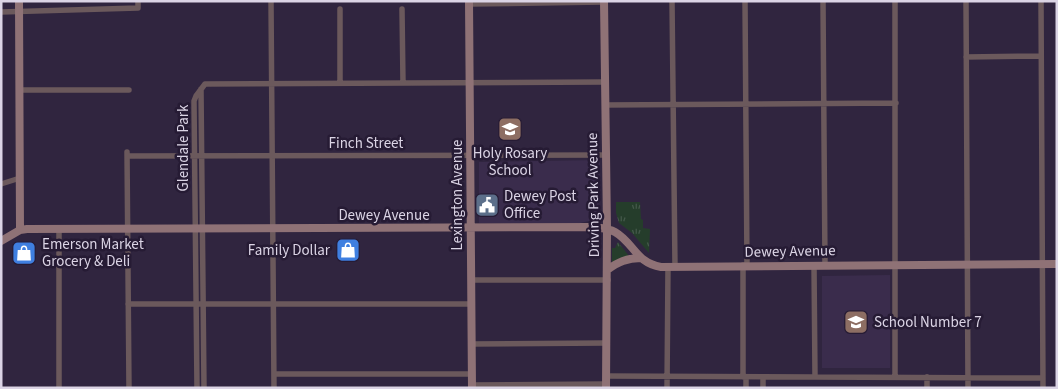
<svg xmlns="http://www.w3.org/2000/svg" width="1058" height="389" font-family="'Source Sans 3',sans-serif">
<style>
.built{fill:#3a2c4c}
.grass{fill:url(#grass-tufts)}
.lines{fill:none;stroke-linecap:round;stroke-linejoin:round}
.street{stroke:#6b595c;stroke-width:5.5}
.secondary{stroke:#8f7276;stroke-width:8}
.labels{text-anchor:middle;stroke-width:5;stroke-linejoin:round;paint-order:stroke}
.street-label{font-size:15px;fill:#dbd4e5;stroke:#261b34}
.poi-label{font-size:15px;fill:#dbd4e5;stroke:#261b34;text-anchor:start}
</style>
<defs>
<pattern id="grass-tufts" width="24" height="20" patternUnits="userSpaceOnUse" patternTransform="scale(1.25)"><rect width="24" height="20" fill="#253d2b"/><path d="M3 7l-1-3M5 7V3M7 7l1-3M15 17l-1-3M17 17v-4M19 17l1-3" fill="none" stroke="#44584a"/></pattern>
</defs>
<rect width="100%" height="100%" fill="#30253f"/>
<path class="built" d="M600 160 598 219 580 223H479V162Z
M890 275V368H822V276Z"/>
<path class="grass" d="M616 202H640L641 219 643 220V228L650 229 649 253 632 233 619 223 616 213Z
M618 242 629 256 612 263V248H615Z"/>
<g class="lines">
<path class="street" d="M271 1 274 388
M672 1 675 267
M745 1 747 265
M823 1 825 265
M895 1V377
M966 1 968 388
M1041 1 1043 388
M469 4 604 2
M340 9V83
M402 9 403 83
M1 12 138 8V1
M966 57 1041 56
M201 89 204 388
M19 90H129
M605 105 896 103
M127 152 129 388
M127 156 606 155
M1 184 20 178
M743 265V377
M814 265 815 377
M471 280H608
M128 304H472
M472 344 606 343
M274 374H472
M606 376 1043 378
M746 377V388
M763 377V388
M927 377V388
M472 385 606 384
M59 388V229
M197 388 194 101 196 96 205 84 605 82
M667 388 668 267"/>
<path class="secondary" d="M19 1 20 230
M469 1 472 388
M604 1 607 229 606 388
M1 241 20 230 27 229 592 227C600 228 608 228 615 232 634 243 636 263 661 267L1057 264
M607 270C618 262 627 258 641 258"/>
</g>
<defs>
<g id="school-square" transform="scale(1.25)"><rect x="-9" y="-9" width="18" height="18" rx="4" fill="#8d6e63" stroke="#261b34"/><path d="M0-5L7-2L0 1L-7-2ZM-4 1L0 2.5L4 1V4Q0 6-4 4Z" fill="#fff"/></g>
<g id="civic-square" transform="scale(1.25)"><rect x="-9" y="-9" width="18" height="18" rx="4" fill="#5c6f8a" stroke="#261b34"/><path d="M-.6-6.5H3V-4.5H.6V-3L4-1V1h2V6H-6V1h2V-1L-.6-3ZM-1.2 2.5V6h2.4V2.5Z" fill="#fff"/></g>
<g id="shop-square" transform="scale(1.25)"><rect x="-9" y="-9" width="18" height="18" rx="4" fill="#3f7fe0" stroke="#261b34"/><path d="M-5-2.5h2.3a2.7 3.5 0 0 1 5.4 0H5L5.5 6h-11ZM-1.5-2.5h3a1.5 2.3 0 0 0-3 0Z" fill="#fff"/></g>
</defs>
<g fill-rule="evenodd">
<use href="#school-square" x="510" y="129"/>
<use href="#civic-square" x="487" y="205"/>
<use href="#shop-square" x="348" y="250"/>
<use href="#shop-square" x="24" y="253"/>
<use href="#school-square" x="856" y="322"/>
</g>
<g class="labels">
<g class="street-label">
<text x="366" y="148">Finch Street</text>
<text transform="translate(183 148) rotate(-90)" y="5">Glendale Park</text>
<text transform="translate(457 195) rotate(-90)" y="5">Lexington Avenue</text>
<text transform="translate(593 195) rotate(-91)" y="5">Driving Park Avenue</text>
<text x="384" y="220">Dewey Avenue</text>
<text transform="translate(790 251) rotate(-1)" y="5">Dewey Avenue</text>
</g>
<g class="poi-label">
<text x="510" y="158" text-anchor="middle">Holy Rosary<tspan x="510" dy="17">School</tspan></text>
<text x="504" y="201">Dewey Post<tspan x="504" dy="17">Office</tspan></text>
<text x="42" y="249">Emerson Market<tspan x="42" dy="17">Grocery &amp; Deli</tspan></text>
<text x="330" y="255" text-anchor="end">Family Dollar</text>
<text x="874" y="327">School Number 7</text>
</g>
</g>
<rect width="1058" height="389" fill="none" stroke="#dbd4e5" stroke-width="5"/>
</svg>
